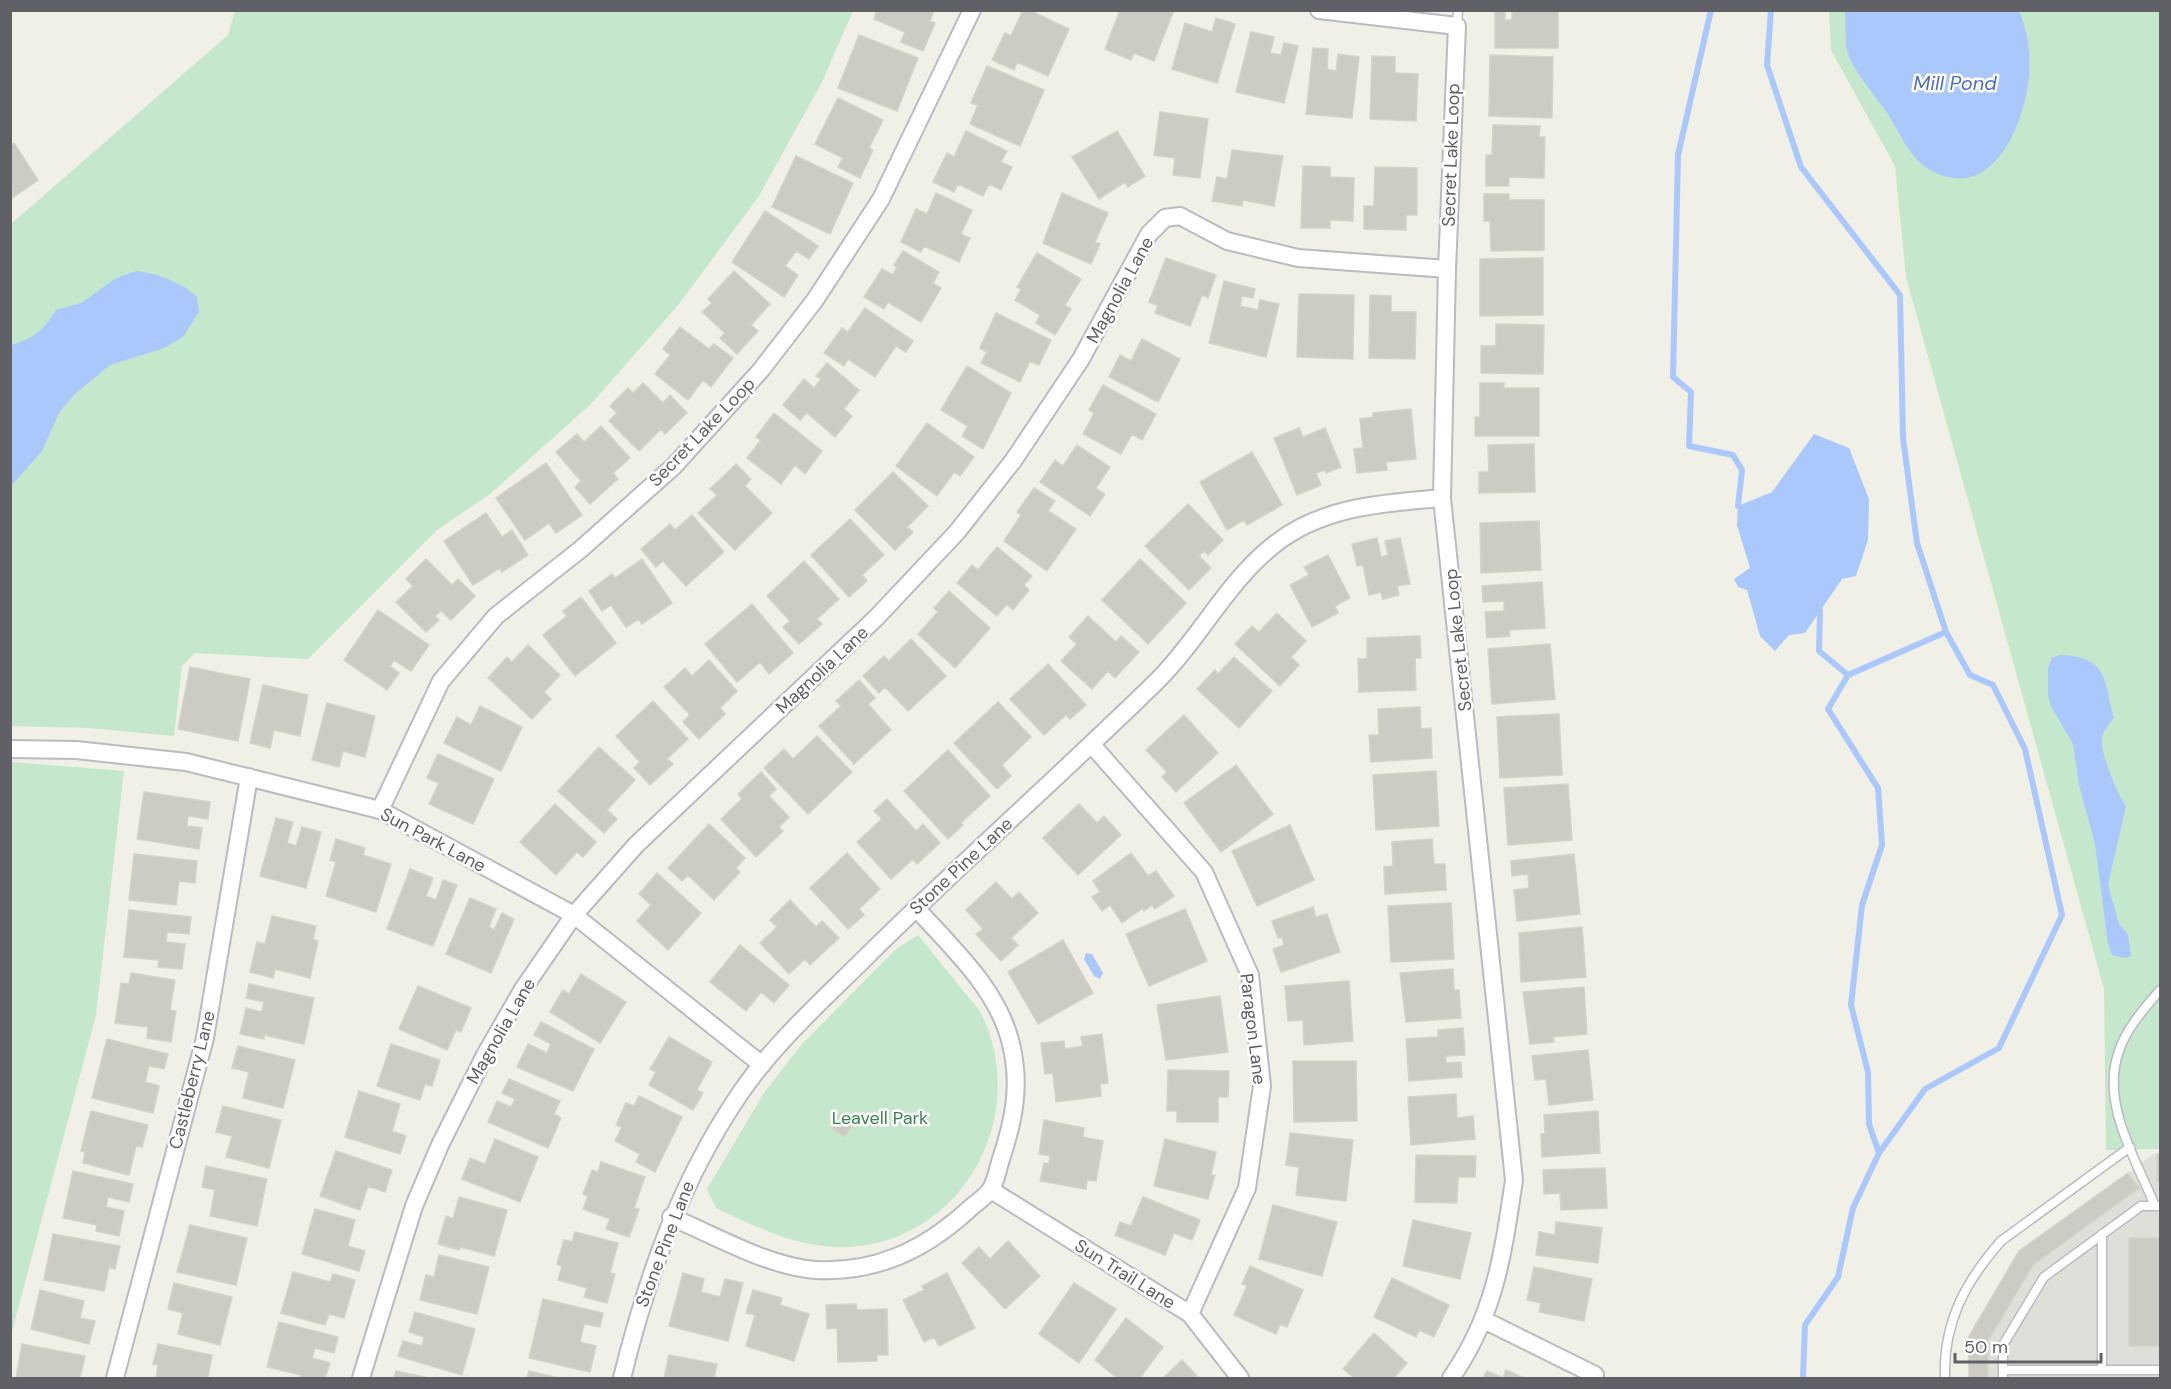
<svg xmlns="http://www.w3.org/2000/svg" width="2171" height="1389" font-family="'DM Sans',sans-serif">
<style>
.industrial{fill:#dfdfd9}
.green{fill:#c5e7cc}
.water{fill:#abc8fc}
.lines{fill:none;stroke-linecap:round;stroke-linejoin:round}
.stream{stroke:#abc8fc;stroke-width:6}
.building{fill:#cccbc4;stroke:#d5d3c6;stroke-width:1.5}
.service-casing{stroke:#b9bbc0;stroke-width:11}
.minor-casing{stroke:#b9bbc0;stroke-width:20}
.service{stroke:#fff;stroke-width:8}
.minor{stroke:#fff;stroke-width:16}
.labels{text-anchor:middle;stroke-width:5;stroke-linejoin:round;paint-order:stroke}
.street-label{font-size:18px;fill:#5f6167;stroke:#fff}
.park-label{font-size:18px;fill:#38844c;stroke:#fff}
.water-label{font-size:20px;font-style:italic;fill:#4d6dc1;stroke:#fff}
</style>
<rect width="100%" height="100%" fill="#f0f0e7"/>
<path class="industrial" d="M2154 1154H2160V1378H1969V1336L2019 1251Z"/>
<path class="green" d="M235 11H853L822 82 759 196 679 304 591 404 490 494 437 530 308 659 195 653 182 666 174 736 90 728 11 726V224L228 35Z
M1829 11H2160V1149L2106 1150 2104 989 1906 277 1895 166 1831 50Z
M11 762 124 771 96 1015 11 1335Z
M918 935C933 953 947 971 961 988 967 996 976 1005 981 1013 1029 1111 969 1232 860 1246 807 1252 762 1230 716 1208L707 1189 764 1093 801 1045 896 949Z"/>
<path class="water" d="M1845 11H2019C2028 32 2031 54 2029 77 2024 126 1992 204 1930 170 1910 159 1899 131 1887 113 1875 95 1857 76 1849 56 1844 44 1846 24 1845 11Z
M136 271C156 273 183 283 197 297L199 312 183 337 164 348 110 365 76 393 60 411 42 451 11 486V345C31 340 46 329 56 310L81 303 116 278Z
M1814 434 1849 448 1869 499 1868 540 1856 576 1842 579 1805 633 1789 635 1775 651 1760 636 1747 590 1738 587 1734 579 1750 568 1737 525 1738 506 1772 492Z
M2060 655C2108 657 2104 679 2114 718 2110 723 2103 731 2102 738 2100 753 2117 793 2126 806L2108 885 2119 924 2128 934 2131 956 2125 958 2112 955 2108 944 2095 844 2079 785 2073 744 2052 708 2048 696V668L2052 658Z
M1086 953 1092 954 1103 973 1100 979 1094 976 1084 959Z"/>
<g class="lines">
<path class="stream" d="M1711 10 1678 155 1673 377 1691 392 1689 446 1733 455 1742 470 1738 506
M1771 10 1767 65 1801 167 1900 295 1903 438 1917 543 1946 632 1848 675 1828 709 1878 788 1882 845 1862 905 1851 1005 1868 1072 1869 1124 1879 1153 1853 1208 1838 1277 1805 1325 1803 1378
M1820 611 1819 651 1848 675
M1879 1153 1925 1089 1999 1048 2062 915 2025 749 1993 685 1970 675 1946 632"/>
</g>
<path class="building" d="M877 10H934L930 21 935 23 923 51 901 42 905 32 874 19Z
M1023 10H1029L1069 29 1048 76 1017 62 1014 70 992 60 1005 33 1011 36Z
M1120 10H1174L1154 61 1134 53 1131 60 1105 49Z
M1495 10H1505V20H1512V10H1558V48H1495Z
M1216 18 1235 24 1217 83 1172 69 1185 23 1212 32Z
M1251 32 1274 37 1270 53 1281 55 1284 43 1298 46 1284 103 1236 92Z
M859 35 918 58 897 111 838 88Z
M1313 48 1328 49 1327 69 1336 71 1338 54 1359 57 1352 118 1306 114Z
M1490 55 1553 57 1552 118 1489 116Z
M1372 56 1395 57V73L1418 74 1416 121 1370 119Z
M987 66 1044 90 1020 146 970 124 978 105 971 103Z
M838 98 883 120 869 148 873 150 860 178 838 167 843 158 815 144Z
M1160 112 1208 119 1200 178 1173 175 1175 158 1154 155Z
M1493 125 1540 126 1539 137H1545L1544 178 1509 177V186H1486V155H1492Z
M966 131 1007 151 1001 162 1012 167 1001 190 989 184 983 196 958 184 954 192 933 182 947 153 954 157Z
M1117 131 1145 176 1128 187 1125 182 1099 199 1072 157Z
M14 143 38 180 12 198 10 146Z
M1232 150 1283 156 1274 206 1243 200 1242 206 1212 201 1217 177 1227 179Z
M796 156 853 183 830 234 772 207Z
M1303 166 1330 167V177L1354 178 1353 221 1330 220V228H1301Z
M1375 167 1417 168V215H1406V230L1364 229V206H1374Z
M936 193 972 210 961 234 970 238 959 262 924 246 921 252 901 242 916 209 927 214Z
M1062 193 1108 213 1095 242 1100 244 1091 264 1043 243Z
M1484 194H1509V200H1544V250L1491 251 1490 221H1484Z
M765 211 818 246 809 259 796 251 785 266 798 275 784 297 732 262Z
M903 251 939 272 933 283 941 288 921 322 888 302 884 309 864 297 882 269 893 275 897 267 894 265Z
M1037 253 1081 279 1065 305 1071 309 1055 335 1036 323 1040 315 1015 300 1021 289 1017 287Z
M1166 258 1216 275 1208 298 1202 295 1190 326 1155 313 1158 306 1149 302Z
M1543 258V315L1480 316V259Z
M734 271 770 304 751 325 758 331 737 354 720 338 725 333 702 312 712 303 708 299Z
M1224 281 1255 289 1253 298 1242 296 1240 306 1258 310 1260 300 1279 304 1266 357 1209 343Z
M1299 294 1354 295 1353 359 1297 357Z
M1370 295 1391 296V312H1416L1415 359 1369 358Z
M865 308 913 341 906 352 896 346 875 377 848 359 844 366 824 353 842 328 848 332Z
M996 313 1051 340 1039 365 1030 361 1020 382 981 363 987 352 980 348Z
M1496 324 1544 325 1543 374 1481 373V346H1496Z
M680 327 709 349 714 344 733 358 711 387 703 380 688 400 655 374 670 355 663 349Z
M1142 339 1180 359 1158 402 1109 377 1120 355 1131 361Z
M827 363 859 390 844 409 852 416 835 437 807 413 800 420 783 405 804 379 814 388 821 379 816 376Z
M967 366 1011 393 983 449 962 436 968 426 941 410Z
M643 383 663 403 670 395 687 413 665 434 661 429 639 451 609 421 617 413 610 406 628 388 633 393Z
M1480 383H1504V388H1539V436H1475V417H1480Z
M1103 385 1156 414 1142 440 1132 434 1121 454 1083 434 1094 413 1089 410Z
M1411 409 1416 459 1386 462 1387 470 1357 473 1354 449 1363 448 1360 419 1373 417V413Z
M774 413 822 451 805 474 795 465 781 484 747 458 761 440 756 437Z
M927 423 974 457 960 476 954 472 937 496 896 466Z
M601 426 630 458 613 473 618 479 590 504 575 487 581 481 556 452 577 434 584 442Z
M1299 428 1303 437 1325 428 1341 467 1326 473 1325 470 1316 473 1321 485 1297 495 1274 438Z
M1534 444 1535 492 1479 493V472H1489L1488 445Z
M1077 445 1110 467 1096 488 1105 494 1090 516 1040 482 1055 460 1063 466Z
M1252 452 1282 505 1247 525 1244 520 1227 530 1200 482Z
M546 463 582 515 556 533 549 523 525 540 496 498Z
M736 464 751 479 745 486 772 513 735 550 698 513 717 495 710 489Z
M893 472 928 506 907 527 913 532 895 550 855 510Z
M1034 488 1055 501 1048 511 1076 529 1047 571 1004 541 1021 515 1017 512Z
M1188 504 1223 540 1208 555 1204 551 1199 556 1211 568 1189 590 1145 546Z
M486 513 502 537 512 530 528 555 502 572 500 568 473 585 444 541Z
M692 515 724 552 686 586 663 561 656 567 641 549 670 524 675 530Z
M850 519 884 555 862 575 867 581 849 597 811 555Z
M1539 521 1541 570 1481 573 1480 523Z
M1377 538 1381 557 1388 555 1385 541 1400 538 1410 584 1397 586 1399 595 1383 599 1381 592 1369 595 1363 565 1357 566 1352 544Z
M997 547 1032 576 1024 585 1029 590 1013 610 1007 604 997 616 957 583 972 565 978 570Z
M1328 555 1350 598 1335 606 1338 613 1312 627 1290 585 1309 575 1304 567Z
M426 559 452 585 458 579 475 596 451 620 441 611 435 616 439 620 426 632 396 602 413 586 406 579Z
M642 559 672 603 642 624 639 619 626 627 611 605 602 611 589 591 612 574 615 578Z
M1140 559 1186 603 1148 644 1102 600Z
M804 561 839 599 817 619 822 624 799 644 783 627 790 621 767 596Z
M1542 582 1545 628 1509 630 1510 636 1487 638 1485 612 1504 611V601L1483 602 1482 586Z
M949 591 990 628 955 668 918 634 938 612 934 608Z
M581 597 616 643 575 676 543 635 567 616 563 611Z
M752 604 793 653 769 674 760 662 737 682 705 644Z
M378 610 429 645 411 671 394 660 390 666 399 673 387 690 344 660Z
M1277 613 1306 641 1291 657 1299 665 1280 686 1235 644 1252 626 1259 632Z
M1088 616 1116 642 1121 636 1139 652 1115 678 1108 671 1092 689 1061 661 1077 644 1069 637Z
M1420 636 1421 658H1415L1416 690 1359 692 1358 659H1367V638Z
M911 639 946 676 908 711 885 687 879 693 863 676 884 656 889 661Z
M1550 644 1555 699 1492 704 1488 649Z
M528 645 560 675 544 692 551 699 532 719 488 678 507 657 512 662Z
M1234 657 1272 691 1239 728 1197 689 1215 670 1218 674Z
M709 660 737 691 720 708 725 714 699 739 683 722 690 715 664 687 685 668 692 676Z
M1048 664 1086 705 1070 719 1066 715 1044 735 1010 699Z
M190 667 250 679 238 741 178 729Z
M859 680 875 698 868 704 891 730 854 764 819 726 841 706 836 701Z
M263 685 308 695 300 736 274 730 270 748 250 743Z
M653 701 688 739 667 759 673 764 650 785 634 768 640 762 616 736Z
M998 702 1031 737 1002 765 1011 776 997 789 954 743Z
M327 703 375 716 365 757 343 751 339 767 312 760Z
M480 706 522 727 501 771 444 743 457 717 471 725Z
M1420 707 1421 729 1431 728 1432 758 1371 762 1369 735H1379L1378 709Z
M1559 714 1562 775 1500 778 1497 717Z
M1184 715 1218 753 1176 792 1162 777 1167 772 1146 750Z
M817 736 852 772 808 814 764 768 784 749 793 759Z
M599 747 635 780 607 810 617 819 604 833 558 791Z
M948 750 990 796 961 823 963 825 948 839 904 791Z
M438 754 494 779 473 824 429 804 439 783 427 778Z
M1236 765 1273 814 1221 852 1184 803Z
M1436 771 1439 826 1376 830 1373 775Z
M761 772 776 789 769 796 789 817 779 827 783 831 756 857 721 819 742 799 738 794Z
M1568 784 1572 840 1508 845 1504 788Z
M144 792 210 802 208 819 188 816 187 826 202 828 199 849 137 839Z
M887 799 916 831 923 824 940 843 917 864 913 859 891 879 857 842 882 819 874 811Z
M555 804 596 842 583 857 577 852 556 875 520 842Z
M1079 804 1097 823 1104 816 1121 835 1078 875 1043 838Z
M276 818 293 822 287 843 296 846 302 827 321 832 306 888 260 876Z
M709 824 745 858 736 868 740 872 714 900 688 875 682 881 668 868Z
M1290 825 1314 880 1257 906 1232 851Z
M336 839 365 848 363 855 391 864 376 912 326 896 336 862 330 860Z
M1432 839 1434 864H1445L1446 890 1385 894 1384 867 1393 866 1392 842Z
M847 853 880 889 859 909 864 915 848 929 810 888Z
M1131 853 1148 876 1156 871 1174 896 1155 909 1152 905 1144 911 1143 908 1122 923 1110 905 1102 911 1092 897 1100 892 1093 881Z
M134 854 197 861 195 883 179 881 176 905 129 900Z
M1574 854 1580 914 1517 921 1514 890 1529 888 1528 874 1512 876 1511 861Z
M410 869 433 878 426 896 436 900 443 880 457 885 433 946 387 929Z
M657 873 701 913 668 950 637 921 651 905 639 894Z
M996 882 1012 899 1019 892 1038 913 1011 938 1018 945 1001 961 976 934 983 929 966 910Z
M470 898 496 909 489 927 494 930 502 913 514 919 491 973 446 954Z
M790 900 816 927 822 921 839 938 810 965 805 959 789 974 760 943 777 927 770 920Z
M1451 903 1454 959 1391 962 1388 906Z
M1313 907 1316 917 1327 914 1340 952 1281 972 1273 949 1284 945 1282 937 1278 938 1272 921Z
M1185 909 1207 961 1149 986 1126 934Z
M129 910 191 917 189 934 167 932 166 942 185 944 182 969 158 967 159 960 124 957Z
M272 916 316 926 313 939 318 941 310 978 275 969 273 978 250 972 257 942 265 944Z
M1582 927 1586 977 1521 982 1519 933Z
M1063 940 1093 993 1038 1024 1008 972Z
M740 945 789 985 774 1003 761 992 746 1011 710 982Z
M1453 969 1454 990H1459L1461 1018 1406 1022 1400 973Z
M131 973 175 980 170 1010 176 1011 171 1042 147 1038 148 1027 115 1023 121 983 129 984Z
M581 974 626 1002 600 1043 550 1012 563 990 569 994Z
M1349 981 1353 1041 1304 1045 1303 1020 1288 1021 1285 986Z
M249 984 314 998 304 1044 264 1035V1039L240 1034 246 1008 262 1012 264 1002 246 998Z
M418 986 471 1008 461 1032 456 1030 447 1050 399 1029Z
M1584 987 1587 1034 1553 1037 1554 1042 1530 1044 1523 992Z
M1220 996 1228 1052 1166 1060 1157 1005Z
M541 1022 594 1049 573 1091 517 1067 528 1044 547 1053 551 1044 534 1035Z
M1463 1028 1465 1055 1446 1056V1063L1461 1062 1462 1077 1409 1081 1406 1039 1438 1037V1030Z
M1102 1034 1108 1083 1100 1084 1101 1096 1056 1102 1053 1073 1045 1074 1041 1043 1064 1041 1065 1049 1083 1046 1081 1037Z
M669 1037 712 1062 697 1090 703 1093 693 1110 649 1085 656 1072 650 1069Z
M107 1039 168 1054 164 1069 149 1066 145 1082 159 1086 153 1113 92 1098Z
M391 1044 440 1060 432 1086 425 1084 420 1100 377 1086Z
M238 1046 295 1060 283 1108 243 1098 249 1072 232 1068Z
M1588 1050 1593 1100 1549 1105 1546 1079 1535 1080 1532 1056Z
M1293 1061H1356L1357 1121 1294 1122Z
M1168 1070 1229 1071 1228 1097H1218V1122H1177V1111H1167Z
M509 1079 560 1101 554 1114 561 1118 548 1148 488 1122 497 1101 511 1107 515 1099 502 1093Z
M359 1091 400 1104 392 1131 406 1136 400 1154 345 1137Z
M1456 1094 1457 1118 1473 1116 1475 1139 1411 1145 1408 1097Z
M639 1096 682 1117 655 1172 636 1162 640 1154 615 1141 622 1127 616 1125 626 1103 634 1106Z
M223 1106 281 1120 269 1168 226 1157 232 1136 216 1132Z
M91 1111 148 1125 142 1147 136 1146 129 1175 83 1163 85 1152 81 1151Z
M1598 1111 1600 1153 1542 1157 1541 1134H1545L1544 1115Z
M840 1114 854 1124 844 1137 831 1127Z
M1044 1120 1084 1128 1083 1137 1103 1141 1096 1181 1087 1180 1086 1189 1040 1181 1044 1163 1049 1164 1050 1156 1039 1154Z
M1290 1133 1353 1140 1346 1201 1296 1195 1299 1167 1286 1165Z
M495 1139 538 1157 520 1202 462 1179 470 1158 485 1164Z
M1165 1139 1216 1152 1211 1175H1215L1208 1199 1154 1186Z
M336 1151 392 1170 385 1192 368 1186 360 1210 320 1196Z
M2157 1154H2160V1181H2157Z
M1416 1155 1476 1156 1475 1177H1458L1457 1203 1415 1202Z
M601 1162 645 1177 634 1208 639 1209 629 1237 606 1229 610 1219 583 1209 588 1196 583 1194 592 1170 598 1172Z
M206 1166 267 1179 257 1226 210 1216 215 1190 202 1187Z
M1605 1168 1607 1208 1561 1210 1560 1193 1544 1194 1543 1170Z
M73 1171 133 1184 129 1202 108 1197 106 1207 124 1211 119 1236 96 1231 97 1225 63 1218Z
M2128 1173 2139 1188 2033 1265 1988 1341V1378H1969V1336L2019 1251Z
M459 1197 507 1210 494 1256 460 1247 459 1250 438 1244 446 1216 453 1219Z
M1143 1197 1200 1220 1192 1240 1174 1233 1165 1255 1115 1235 1120 1222 1131 1226Z
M1273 1205 1337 1222 1322 1276 1259 1259Z
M315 1209 355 1220 348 1246 365 1251 359 1271 302 1254Z
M1413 1220 1471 1233 1460 1279 1403 1266Z
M1556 1222 1602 1228 1598 1263 1536 1255 1539 1232 1555 1235Z
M190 1225 247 1238 236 1285 177 1272Z
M575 1232 618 1243 610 1273 615 1274 607 1303 584 1297 587 1288 558 1280 562 1266 557 1264 564 1240 572 1242Z
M53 1234 120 1246 115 1269 109 1267 104 1291 44 1280Z
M2129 1238H2160V1346H2129Z
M1008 1241 1040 1276 1005 1309 962 1263 979 1247 990 1259Z
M439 1255 489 1267 477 1314 420 1300 426 1275 434 1277Z
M1250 1266 1303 1290 1287 1327 1280 1324 1276 1334 1234 1315 1247 1286 1242 1284Z
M1534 1267 1592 1279 1584 1321 1539 1312 1541 1303 1527 1300Z
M293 1272 330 1282 333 1274 355 1280 344 1318 329 1314 325 1325 281 1313Z
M683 1273 704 1279 701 1292 720 1297 725 1279 743 1283 728 1341 669 1326Z
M947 1273 975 1328 939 1346 934 1337 924 1342 903 1300 924 1290 922 1286Z
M1392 1278 1449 1305 1434 1337 1419 1330 1416 1337 1374 1317Z
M174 1283 232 1297 220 1345 178 1334 183 1313 168 1309Z
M1074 1283 1116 1309 1079 1363 1039 1334Z
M40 1290 84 1301 80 1318 95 1321 89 1344 31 1329Z
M753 1290 782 1298 780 1305 809 1314 794 1361 746 1346 755 1315 746 1313Z
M543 1299 603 1313 600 1327 584 1324 580 1342 596 1346 590 1372 529 1358Z
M856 1304 857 1310 887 1309 888 1355H877V1361L838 1362 837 1328 827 1329 826 1305Z
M415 1312 475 1329 462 1375 398 1356 403 1341 422 1346 424 1337 409 1332Z
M1126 1318 1163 1347 1140 1378H1117L1095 1360Z
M279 1322 338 1337 334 1353 315 1348 312 1358 330 1363 325 1378H300L301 1375 267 1367Z
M1374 1333 1407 1363 1394 1378H1354L1343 1369Z
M22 1344 85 1356 80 1378H16Z
M158 1344 212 1355 208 1378H156L158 1365 153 1364Z
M669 1355 717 1364 714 1378H664Z
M1182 1360 1198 1377 1163 1378Z
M1506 1370 1524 1378H1483L1487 1371 1503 1378Z
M396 1371 429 1378H394Z
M529 1371 559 1378H527Z"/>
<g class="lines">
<g class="service-casing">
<path id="service" d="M1457 26 1458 10
M2155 1206C2136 1159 2100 1103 2119 1051 2127 1027 2145 1008 2160 990
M2102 1234V1370
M2003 1370H2160
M1945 1378C1943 1323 1965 1282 2001 1241L2130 1147
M2003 1378V1345L2044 1277 2141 1206H2160"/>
</g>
<g class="minor-casing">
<path id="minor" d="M1319 10 1457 26 1447 269 1442 498 1514 1180C1503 1254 1495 1315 1451 1378
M1092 745 1204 872 1250 975 1262 1086 1247 1188 1190 1314
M10 749 76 750 186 762 380 810 574 915 762 1065
M380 810 441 681 496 616 581 549 674 466 761 370 815 300 881 199 972 10
M991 1190 1190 1314 1240 1378
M671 1217C714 1235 769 1267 816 1270 876 1273 924 1250 967 1211 974 1204 986 1197 991 1189 996 1181 998 1168 1001 1159 1014 1120 1021 1085 1011 1044 998 989 952 948 916 908
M1484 1320 1595 1375
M115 1378 205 1038 249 777
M361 1378 414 1206 440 1145 485 1055 523 989 574 915 636 845 876 618 957 532 1013 461 1081 359 1149 234 1165 218 1180 216 1227 241 1298 258 1447 269
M622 1378C647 1277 680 1182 739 1095 774 1043 823 1000 867 956 961 863 1061 775 1156 682 1199 640 1227 581 1275 544 1323 506 1384 503 1442 498"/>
</g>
<use href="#service" class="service"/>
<use href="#minor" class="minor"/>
</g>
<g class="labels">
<g class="street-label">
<text transform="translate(1451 155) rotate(-88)" y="6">Secret Lake Loop</text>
<text transform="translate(1120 290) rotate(-61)" y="6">Magnolia Lane</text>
<text transform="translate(702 432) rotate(-46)" y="6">Secret Lake Loop</text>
<text transform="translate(1458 640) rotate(-96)" y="6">Secret Lake Loop</text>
<text transform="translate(822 670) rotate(-43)" y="6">Magnolia Lane</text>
<text transform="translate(433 840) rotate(28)" y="6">Sun Park Lane</text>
<text transform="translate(961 866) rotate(-43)" y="6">Stone Pine Lane</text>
<text transform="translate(1253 1029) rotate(83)" y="6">Paragon Lane</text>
<text transform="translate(501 1031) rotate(-60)" y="6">Magnolia Lane</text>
<text transform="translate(192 1080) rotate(-76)" y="6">Castleberry Lane</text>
<text transform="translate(665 1244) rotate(-69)" y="6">Stone Pine Lane</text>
<text transform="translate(1125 1274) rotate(32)" y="6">Sun Trail Lane</text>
</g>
<g class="park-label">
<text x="880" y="1124">Leavell Park</text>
</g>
<g class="water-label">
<text x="1955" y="90">Mill Pond</text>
</g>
</g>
<rect width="2171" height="1389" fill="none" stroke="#5f6167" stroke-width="24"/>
<path d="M1955 1353v9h146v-9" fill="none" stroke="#5f6167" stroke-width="3"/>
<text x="1964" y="1353" font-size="18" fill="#5f6167" stroke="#ffffff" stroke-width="4.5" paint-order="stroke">50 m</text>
</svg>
